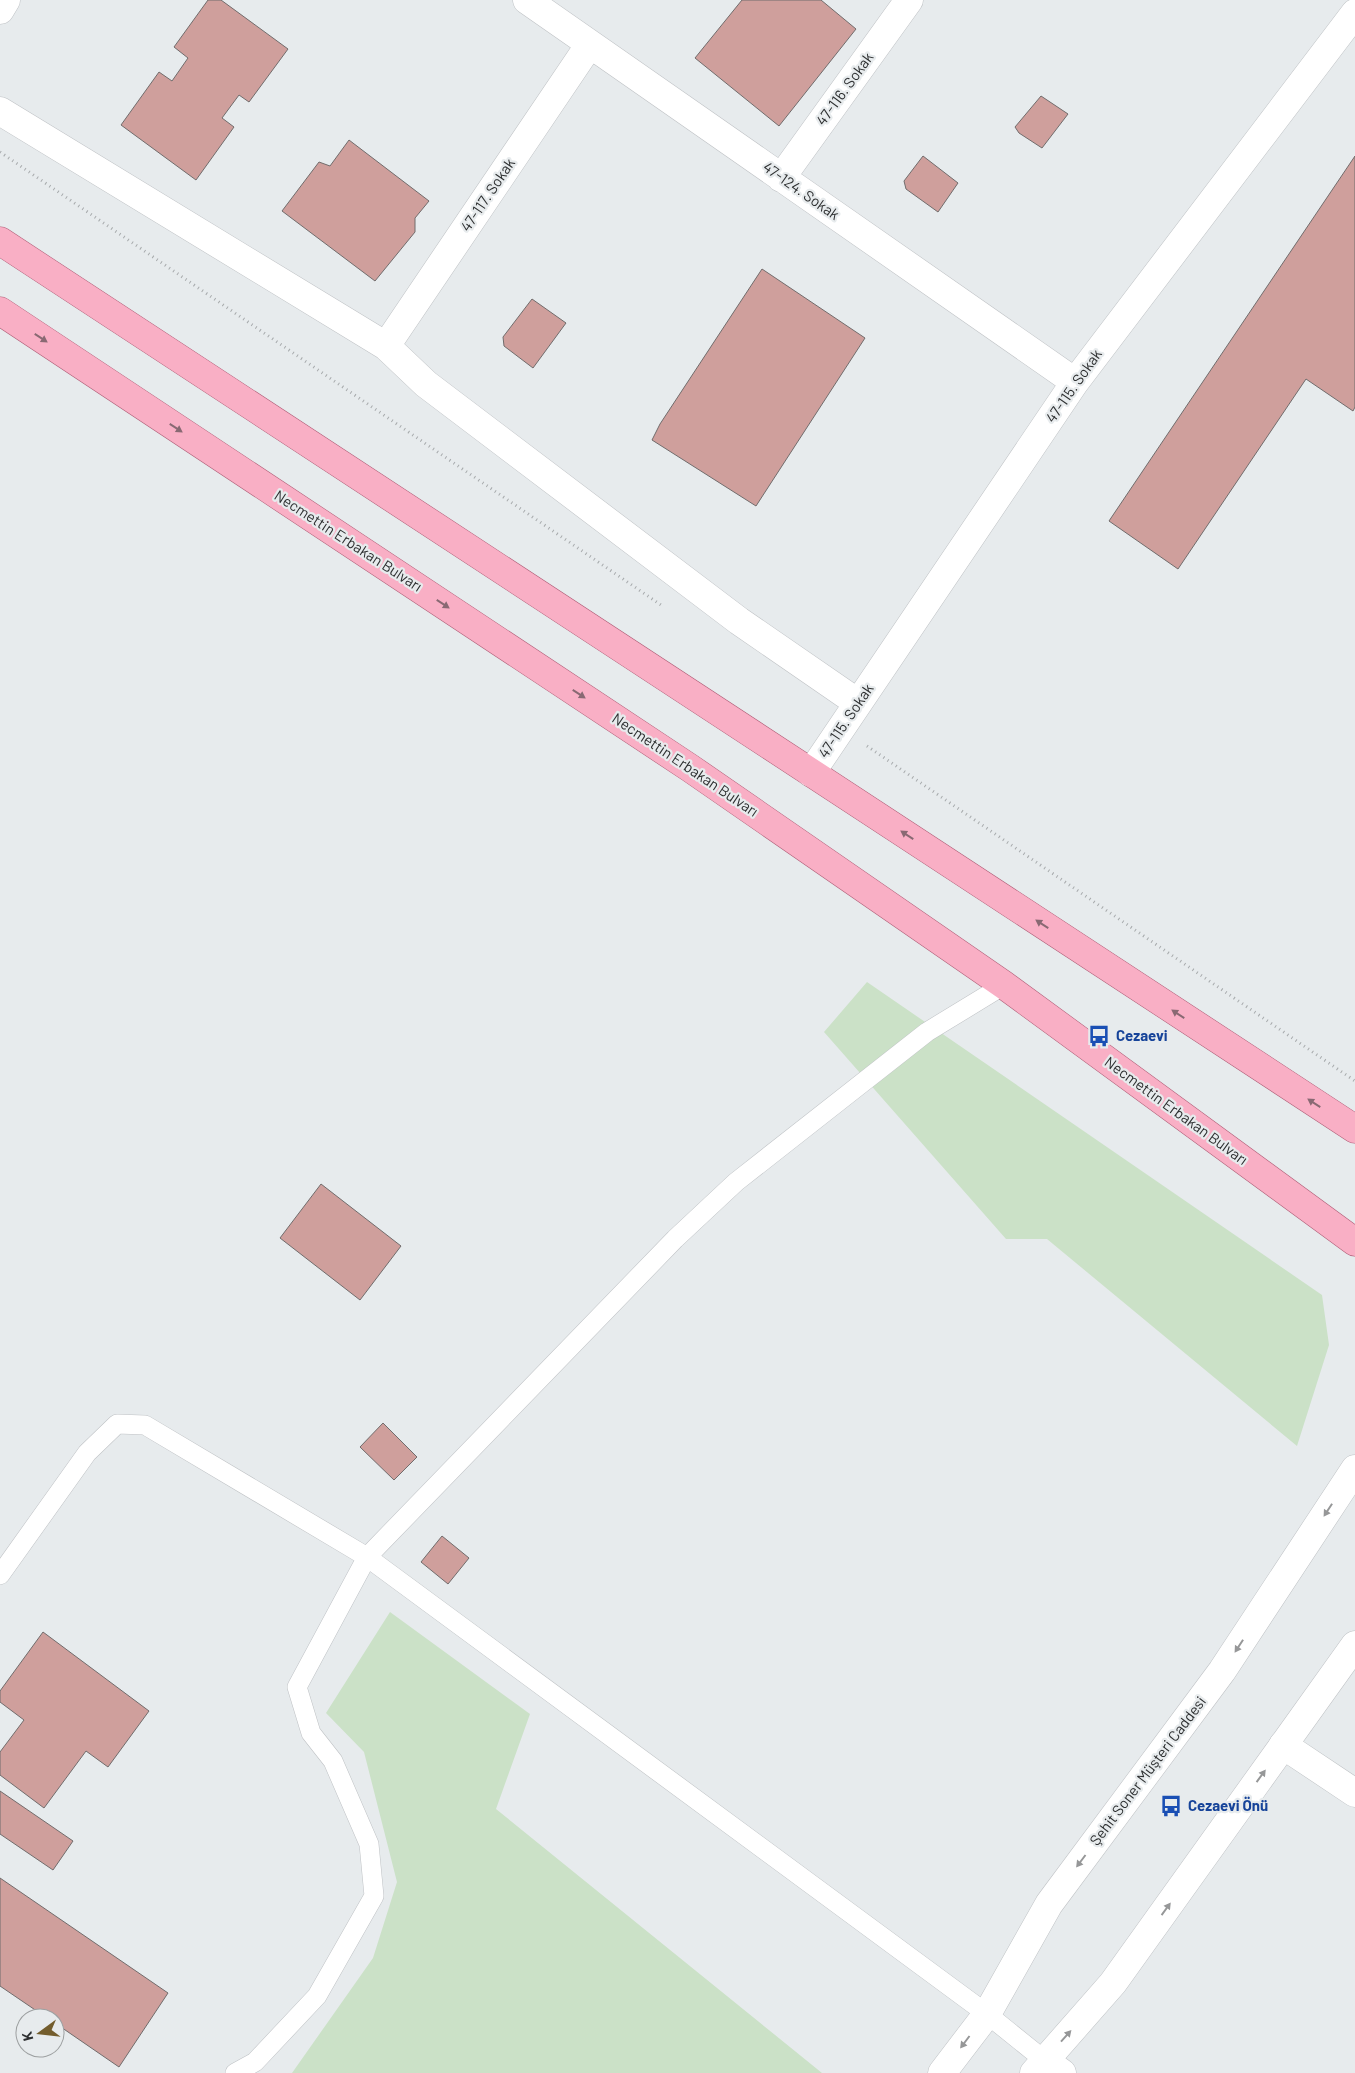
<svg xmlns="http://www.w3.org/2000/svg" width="1355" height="2073" font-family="Barlow,sans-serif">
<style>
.green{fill:#cbe1c7}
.building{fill:#cf9f9c;stroke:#716c6c}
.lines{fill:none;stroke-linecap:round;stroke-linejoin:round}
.lane-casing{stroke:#bfc2c5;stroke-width:20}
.street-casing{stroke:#bfc2c5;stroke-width:29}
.secondary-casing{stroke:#bfc2c5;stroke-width:29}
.primary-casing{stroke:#af5f78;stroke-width:29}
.path{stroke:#a7aaac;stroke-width:3;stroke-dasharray:1 4;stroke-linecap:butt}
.lane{stroke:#fff;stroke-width:19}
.street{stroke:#fff;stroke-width:28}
.secondary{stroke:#fff;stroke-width:28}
.primary{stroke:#f9afc5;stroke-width:28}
.oneway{fill:#896973}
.oneway2{fill:#969798}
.labels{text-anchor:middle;stroke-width:4.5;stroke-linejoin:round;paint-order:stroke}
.street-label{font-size:15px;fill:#2d2f30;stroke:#e7ebed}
.transit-label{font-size:15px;font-weight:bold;fill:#164399;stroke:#e7ebed;text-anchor:start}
</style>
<rect width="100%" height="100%" fill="#e7ebed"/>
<path class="green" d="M867 982 1322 1295 1329 1345 1297 1446 1047 1239H1006L824 1032Z
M390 1612 530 1714 496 1809 822 2073H292L373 1958 397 1882 364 1752 326 1713Z"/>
<path class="building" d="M208 0H221L288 49 249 102 239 95 222 118 234 127 196 180 121 125 159 72 172 81 188 58 174 47Z
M742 0H821L856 29 779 126 695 58Z
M1041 96 1068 114 1042 148 1019 133 1015 127Z
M349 140 429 201 415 218V232L375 281 282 211 319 162 330 166Z
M923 156 958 183 938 212 906 189 904 181Z
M1355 156V407L1353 411 1306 379 1178 569 1109 521Z
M762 269 865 338 756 506 652 440 660 424Z
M532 299 566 323 533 368 504 346 503 337Z
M321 1184 401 1246 360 1300 280 1238Z
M383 1423 417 1457 394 1480 360 1447Z
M442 1536 469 1558 448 1584 421 1562Z
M43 1632 149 1711 108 1767 86 1751 44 1808 0 1775V1752L24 1720 0 1702V1691Z
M0 1791 73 1841 53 1870 0 1834Z
M0 1878 168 1993 119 2067 55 2023V2018H47L0 1986Z"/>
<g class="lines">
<g class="lane-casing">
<path id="lane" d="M0 1575 87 1453 117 1424 145 1425 367 1557 987 2014 1044 2060
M235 2073 255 2062 317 1996 374 1896 369 1844 333 1761 311 1733 297 1687 367 1557 675 1239 736 1182 927 1032 1004 985"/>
</g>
<g class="street-casing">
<path id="street" d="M527 0 1075 382
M0 10 6 0
M0 111 386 346 426 384 739 621 858 703
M781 178 909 0
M386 346 590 44
M811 773 1075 382 1355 13
M1283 1745 1355 1793
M1044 2060 1062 2073"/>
</g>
<g class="secondary-casing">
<path id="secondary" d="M942 2073 987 2014 1049 1904 1222 1671 1355 1469
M1034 2073 1113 1983 1355 1645"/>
</g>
<g class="primary-casing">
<path id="primary" d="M0 241 1355 1129
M0 311 690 768 1004 985 1355 1242"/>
</g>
<path class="path" d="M0 152 661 605
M867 746 1355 1081"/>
<use href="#lane" class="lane"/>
<use href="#street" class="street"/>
<use href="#secondary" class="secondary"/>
<use href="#primary" class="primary"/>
</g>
<defs><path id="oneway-solid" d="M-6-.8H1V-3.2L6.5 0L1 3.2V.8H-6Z" transform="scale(1.25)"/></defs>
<g class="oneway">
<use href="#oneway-solid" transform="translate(41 338) rotate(33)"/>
<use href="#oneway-solid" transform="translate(176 428) rotate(33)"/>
<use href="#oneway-solid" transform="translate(443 604) rotate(33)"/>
<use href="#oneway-solid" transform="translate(579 694) rotate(33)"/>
<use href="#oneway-solid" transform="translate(907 835) rotate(-147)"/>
<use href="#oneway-solid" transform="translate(1042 924) rotate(-147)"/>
<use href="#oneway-solid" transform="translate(1178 1014) rotate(-147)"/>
<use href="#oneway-solid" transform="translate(1314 1103) rotate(-147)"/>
</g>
<g class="oneway2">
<use href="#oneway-solid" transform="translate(1328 1510) rotate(123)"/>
<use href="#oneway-solid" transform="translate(1239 1646) rotate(123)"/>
<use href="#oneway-solid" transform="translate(1261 1776) rotate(-54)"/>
<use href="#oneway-solid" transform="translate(1081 1861) rotate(127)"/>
<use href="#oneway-solid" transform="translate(1166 1909) rotate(-54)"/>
<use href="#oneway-solid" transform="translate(1066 2036) rotate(-48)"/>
<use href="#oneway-solid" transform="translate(965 2042) rotate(127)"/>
</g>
<defs>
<g id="bus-bare" transform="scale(1.725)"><path d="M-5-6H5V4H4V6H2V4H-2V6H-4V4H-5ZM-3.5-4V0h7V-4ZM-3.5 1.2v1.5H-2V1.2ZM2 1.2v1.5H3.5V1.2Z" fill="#1a4fb4" stroke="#e7ebed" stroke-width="2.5" paint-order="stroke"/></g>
</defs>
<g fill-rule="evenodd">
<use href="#bus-bare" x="1099" y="1036"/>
<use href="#bus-bare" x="1171" y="1806"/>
</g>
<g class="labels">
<g class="street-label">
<text transform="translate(845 89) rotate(-54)" y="5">47-116. Sokak</text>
<text transform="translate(801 191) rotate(35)" y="5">47-124. Sokak</text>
<text transform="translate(488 195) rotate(-56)" y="5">47-117. Sokak</text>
<text transform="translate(1074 386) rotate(-55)" y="5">47-115. Sokak</text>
<text transform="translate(348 541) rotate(33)" y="5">Necmettin Erbakan Bulvarı</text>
<text transform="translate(846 721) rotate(-56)" y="5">47-115. Sokak</text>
<text transform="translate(685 765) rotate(34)" y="5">Necmettin Erbakan Bulvarı</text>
<text transform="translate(1176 1111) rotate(36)" y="5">Necmettin Erbakan Bulvarı</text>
<text transform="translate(1148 1771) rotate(-53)" y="5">Şehit Soner Müşteri Caddesi</text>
</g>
<g class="transit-label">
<text x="1116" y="1041">Cezaevi</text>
<text x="1188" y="1811">Cezaevi Önü</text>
</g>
</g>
<g transform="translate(40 2033) rotate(255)"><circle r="24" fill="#e7ebed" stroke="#9da0a1"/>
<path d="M0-4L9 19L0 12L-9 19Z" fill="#735d2d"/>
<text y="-8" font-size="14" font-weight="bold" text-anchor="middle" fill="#2d2f30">K</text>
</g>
</svg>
